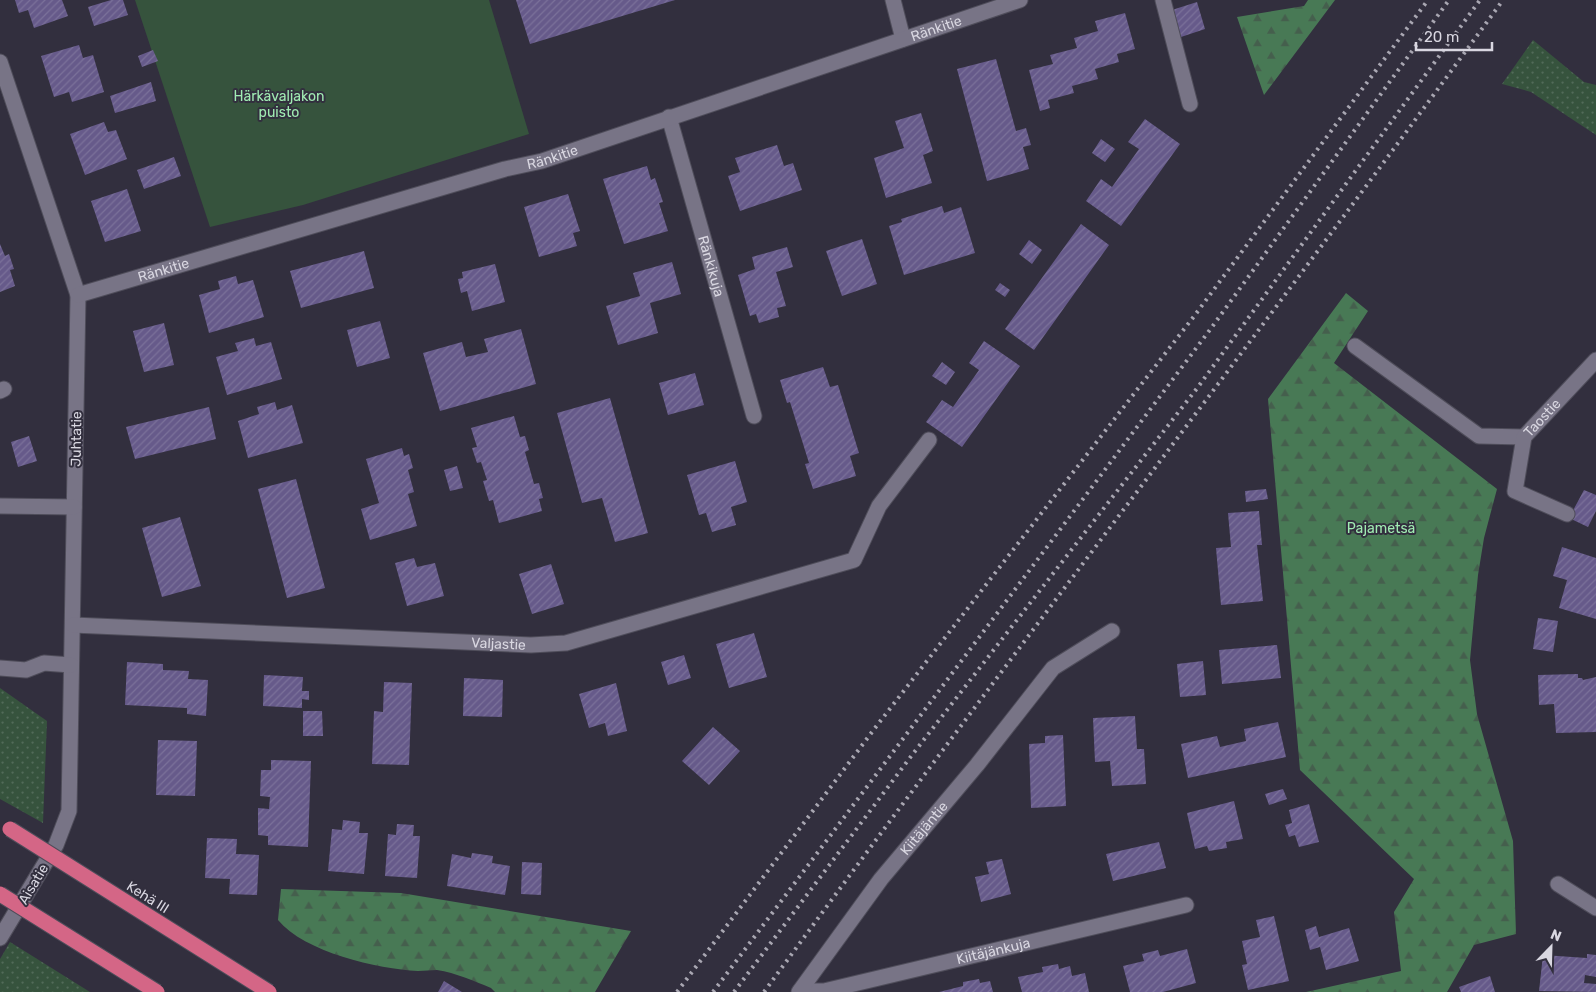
<svg xmlns="http://www.w3.org/2000/svg" width="1596" height="992" font-family="Rubik,sans-serif">
<style>
.grass{fill:url(#grass-dots)}
.forest{fill:url(#forest-firs)}
.park{fill:#36533d}
.building{fill:url(#building-hatch)}
.lines{fill:none;stroke-linecap:round;stroke-linejoin:round}
.minor-casing{stroke:#4f4d5a;stroke-width:17}
.minor{stroke:#787486;stroke-width:15}
.rail{stroke:#a9a7b2;stroke-width:4;stroke-dasharray:2.5 5;stroke-linecap:butt}
.highway-bridge-casing{stroke:#4f4d5a;stroke-width:17;stroke-linecap:butt}
.highway-bridge{stroke:#d46686;stroke-width:15}
.labels{text-anchor:middle;stroke-width:4;stroke-linejoin:round;paint-order:stroke}
.street-label{font-size:14px;fill:#d9d7e1;stroke:#322f3e}
.park-label{font-size:14px;fill:#a0ebb2;stroke:#322f3e}
</style>
<defs>
<pattern id="grass-dots" width="8" height="8" patternUnits="userSpaceOnUse" patternTransform="scale(1.25)"><rect width="8" height="8" fill="#36533d"/><path d="M2 2h.1M6 6h.1" fill="none" stroke="#526b59" stroke-width="1.8" stroke-linecap="round"/></pattern>
<pattern id="forest-firs" width="22" height="20" patternUnits="userSpaceOnUse" patternTransform="scale(1.25)"><rect width="22" height="20" fill="#487955"/><path d="M5 1l3.5 6h-7zM16 11l3.5 6h-7z" fill="#455f4d"/></pattern>
<pattern id="building-hatch" width="6" height="6" patternUnits="userSpaceOnUse" patternTransform="scale(1.25)"><rect width="6" height="6" fill="#665a8a"/><path d="M-1 1l2-2M0 6l6-6M5 7l2-2" fill="none" stroke="#7b719a"/></pattern>
</defs>
<rect width="100%" height="100%" fill="#322f3e"/>
<path class="grass" d="M1533 40 1584 82 1596 85V135L1531 92 1502 84Z
M0 688 47 721 43 823 0 799Z
M10 942 90 992H0V959Z"/>
<path class="forest" d="M1308 0H1335L1264 95 1237 17 1304 6Z
M1346 293 1368 311 1334 363 1497 489 1484 538 1478 575 1470 660 1477 714 1513 841 1516 934 1474 945 1447 992H1306L1401 971 1394 912 1414 879 1300 770 1268 399Z
M281 889 401 893 631 931 595 992H495L491 988C474 981 456 973 437 970 431 970 424 971 418 971 378 969 304 952 278 920Z"/>
<path class="park" d="M135 0H489L529 134 303 205 210 227Z"/>
<path class="building" d="M15 0H62L68 16 34 28 28 10 19 13Z
M111 0H123L128 15 94 26 88 7Z
M516 0H675L530 44Z
M1197 2 1205 29 1181 37 1172 10Z
M1125 13 1135 49 1117 54 1119 62 1095 69 1098 79 1072 86 1074 93 1048 100 1050 108 1040 111 1029 70 1053 64 1050 55 1077 48 1074 38 1098 31 1095 21Z
M79 45 83 58 93 55 104 92 72 102 69 92 54 97 41 56Z
M153 50 158 61 142 67 138 56Z
M996 59 1016 131 1026 128 1031 145 1023 147 1029 169 987 181 957 69Z
M151 82 156 101 115 113 110 96Z
M921 113 933 151 923 155 932 183 886 198 874 158 904 148 895 121Z
M1145 119 1180 144 1121 226 1086 201 1101 179 1112 187 1139 149 1128 142Z
M104 122 108 132 116 130 127 159 85 175 70 134Z
M1101 139 1115 149 1105 162 1092 153Z
M777 145 784 166 793 163 802 190 740 211 728 176 740 172 735 158Z
M174 157 181 176 144 189 137 170Z
M647 166 651 180 655 178 663 202 659 203 668 231 624 244 603 179Z
M127 189 141 231 105 242 91 201Z
M568 194 580 231 573 233 577 246 539 257 524 207Z
M942 206 944 213 961 207 975 253 904 275 889 226 902 222 901 219Z
M1081 224 1109 245 1034 350 1005 329Z
M862 239 877 284 842 296 826 251Z
M1029 240 1042 250 1032 264 1019 254Z
M0 244 5 256 9 254 14 269 10 270 15 286 0 292Z
M787 247 793 267 776 272 786 306 777 308 779 317 759 323 756 314 750 316 738 275 755 269 752 257Z
M364 251 374 288 301 308 290 271Z
M672 262 681 294 650 303 658 333 618 345 606 306 640 296 633 273Z
M495 264 505 302 472 311 467 291 461 293 458 279 463 278 462 272Z
M236 276 238 284 253 280 264 317 209 333 199 295 220 289 218 281Z
M1000 283 1010 290 1005 297 995 290Z
M380 321 390 358 357 367 347 330Z
M164 323 174 365 144 372 133 331Z
M521 329 536 384 440 411 423 353 462 342 466 357 488 352 484 339Z
M254 338 256 346 271 342 282 379 227 395 216 357 238 351 235 343Z
M984 341 1020 366 962 447 926 422 942 400 953 407 979 370 969 363Z
M942 362 955 372 946 385 932 376Z
M823 367 830 387 838 385 859 453 850 456 856 476 813 489 805 464 809 463 790 402 787 403 780 380Z
M695 373 704 405 668 415 659 383Z
M610 398 648 533 615 542 602 498 582 503 557 413Z
M275 402 277 410 292 405 303 443 248 458 238 421 259 414 257 407Z
M209 407 216 439 135 459 126 427Z
M514 416 520 437 525 436 529 450 525 452 534 484 539 483 543 498 539 499 542 511 499 523 493 500 489 501 483 481 487 480 481 462 477 463 472 448 477 447 471 428Z
M29 436 37 461 18 467 11 442Z
M402 448 404 456 409 454 413 468 408 470 414 492 408 494 417 526 370 540 361 509 379 503 366 459Z
M735 461 747 502 731 507 736 525 712 532 706 513 699 515 687 475Z
M457 466 463 488 450 491 444 470Z
M296 479 325 588 287 598 258 489Z
M1266 489 1268 499 1246 502 1245 491Z
M1584 490 1596 495V511L1588 527 1569 518Z
M1259 511 1262 545H1257L1263 601 1221 605 1216 548 1231 547 1228 513Z
M180 517 201 586 162 597 142 528Z
M1562 547 1596 558V619L1559 608 1567 580 1553 576Z
M414 558 417 567 435 563 444 596 407 606 395 563Z
M551 564 564 604 532 614 519 574Z
M1538 618 1558 621 1553 652 1533 649Z
M754 633 767 677 729 688 716 644Z
M1277 645 1281 678 1222 684 1219 650Z
M684 655 691 678 668 685 661 662Z
M1203 661 1206 695 1180 697 1177 664Z
M127 662 163 664V670L189 671 188 679 208 680 206 716 187 714V708L125 705Z
M1578 674V678H1582L1583 680 1596 677V732L1556 733 1554 704 1539 705 1538 675Z
M264 675 303 677 302 691H309V700L302 699V708L263 706Z
M464 678 503 680 502 717 463 716Z
M384 682 412 683 409 765 372 764 374 711 383 712Z
M616 683 627 731 608 736 605 723 589 728 579 694Z
M303 711H322L323 736H303Z
M1135 716 1137 749H1144L1146 784 1112 786 1110 761 1095 762 1093 718Z
M1278 722 1286 757 1188 778 1181 744 1217 736 1220 747 1246 741 1244 729Z
M713 727 740 751 709 785 682 761Z
M1063 735 1066 806 1031 808 1029 744 1045 743V736Z
M158 740 197 741 195 796 156 795Z
M271 760 311 761 308 847 268 845V836L258 835V808L269 809 270 797 260 796 261 770H271Z
M1283 789 1287 799 1269 805 1265 794Z
M1234 801 1243 839 1226 842 1227 848 1209 851 1207 846 1195 849 1187 813Z
M1309 804 1319 842 1299 847 1295 835 1289 837 1285 825 1292 823 1289 810Z
M343 820 360 822 359 833H368L364 874 328 871 332 829 342 830Z
M397 824 414 825 413 836H420L417 878 385 876 388 834 396 835Z
M207 838 237 839 236 854 259 855 257 895 229 894 230 879 205 878Z
M1159 842 1166 868 1113 881 1106 854Z
M472 853 493 856 492 863 510 866 505 895 447 886 452 854 471 858Z
M1002 859 1011 894 981 902 975 877 989 874 986 862Z
M522 862 542 863 541 895 521 894Z
M1274 916 1289 981 1248 990 1242 965 1247 964 1242 941 1260 937 1256 920Z
M1316 926 1319 937 1349 928 1359 961 1326 970 1320 947 1310 950 1305 930Z
M1187 949 1196 983 1163 992H1130L1123 966 1144 961 1142 954 1158 950 1160 956Z
M1587 954 1596 955V977L1585 975 1584 983 1596 984V992L1539 991 1543 955 1587 958Z
M1058 964 1059 969 1070 966 1072 976 1085 973 1089 992H1022L1018 977 1043 972 1042 967Z
M1490 976 1495 992H1461L1459 987Z
M979 979 980 983 990 981 993 992H939L963 986V982Z
M444 981 462 992H438Z"/>
<g class="lines">
<g class="minor-casing">
<g id="minor">
<path d="M893 0 903 39"/>
<path d="M1163 0 1190 104"/>
<path d="M0 62 78 295 69 811 56 845 0 938"/>
<path id="s1" d="M669 117 754 416"/>
<path id="s2" d="M78 295 505 169 542 161 1020 0"/>
<path d="M1355 346 1479 436 1524 437"/>
<path d="M0 391 4 389"/>
<path d="M0 506 74 507"/>
<path id="s3" d="M1567 514 1515 491 1524 437 1596 360"/>
<path id="s4" d="M73 625 531 645 566 643 854 560 879 506 929 440"/>
<path d="M0 668 26 670 44 663 71 665"/>
<path d="M1558 884 1596 908"/>
<path id="s5" d="M800 991H824L1186 905"/>
<path id="s6" d="M799 992 881 879 977 765 1053 668 1112 631"/>
</g>
</g>
<use href="#minor" class="minor"/>
<path class="rail" d="M677 992 875 728 1195 315 1428 0
M713 992 1212 327 1449 0
M734 992 912 755 1198 387 1480 0
M764 992C1007 659 1260 334 1503 0"/>
<g class="highway-bridge-casing">
<path id="highway-bridge" d="M10 829 269 992
M0 894 157 992"/>
</g>
<use href="#highway-bridge" class="highway-bridge"/>
</g>
<g class="labels">
<g class="street-label">
<text dy="5" stroke="none"><textPath href="#s2" startOffset="899">Ränkitie</textPath></text>
<text dy="5" stroke="none"><textPath href="#s2" startOffset="494">Ränkitie</textPath></text>
<text dy="5" stroke="none"><textPath href="#s1" startOffset="155">Ränkikuja</textPath></text>
<text dy="5" stroke="none"><textPath href="#s2" startOffset="89">Ränkitie</textPath></text>
<text dy="5" stroke="none"><textPath href="#s3" startOffset="138">Taostie</textPath></text>
<text transform="translate(76 439) rotate(-89)" y="5">Juhtatie</text>
<text dy="5" stroke="none"><textPath href="#s4" startOffset="426">Valjastie</textPath></text>
<text dy="5" stroke="none"><textPath href="#s6" startOffset="206">Kiitäjäntie</textPath></text>
<text transform="translate(33 884) rotate(-59)" y="5">Aisatie</text>
<text transform="translate(148 897) rotate(32)" y="5">Kehä III</text>
<text dy="5" stroke="none"><textPath href="#s5" startOffset="198">Kiitäjänkuja</textPath></text>
</g>
<g class="park-label">
<text x="279" y="101">Härkävaljakon<tspan x="279" dy="16">puisto</tspan></text>
<text x="1381" y="533">Pajametsä</text>
</g>
</g>
<g transform="translate(1551 947) rotate(23)" stroke="#322f3e" stroke-width="4" paint-order="stroke">
<path d="M0-4L9 19L0 12L-9 19Z" fill="#d9d7e1"/>
<text y="-8" font-size="14" font-weight="bold" text-anchor="middle" fill="#d9d7e1">N</text>
</g>
<path d="M1416 42v8h76v-8" fill="none" stroke="#d9d7e1" stroke-width="2.5"/>
<text x="1424" y="42" font-size="15" fill="#d9d7e1" stroke="#322f3e" stroke-width="4" paint-order="stroke">20 m</text>
</svg>
